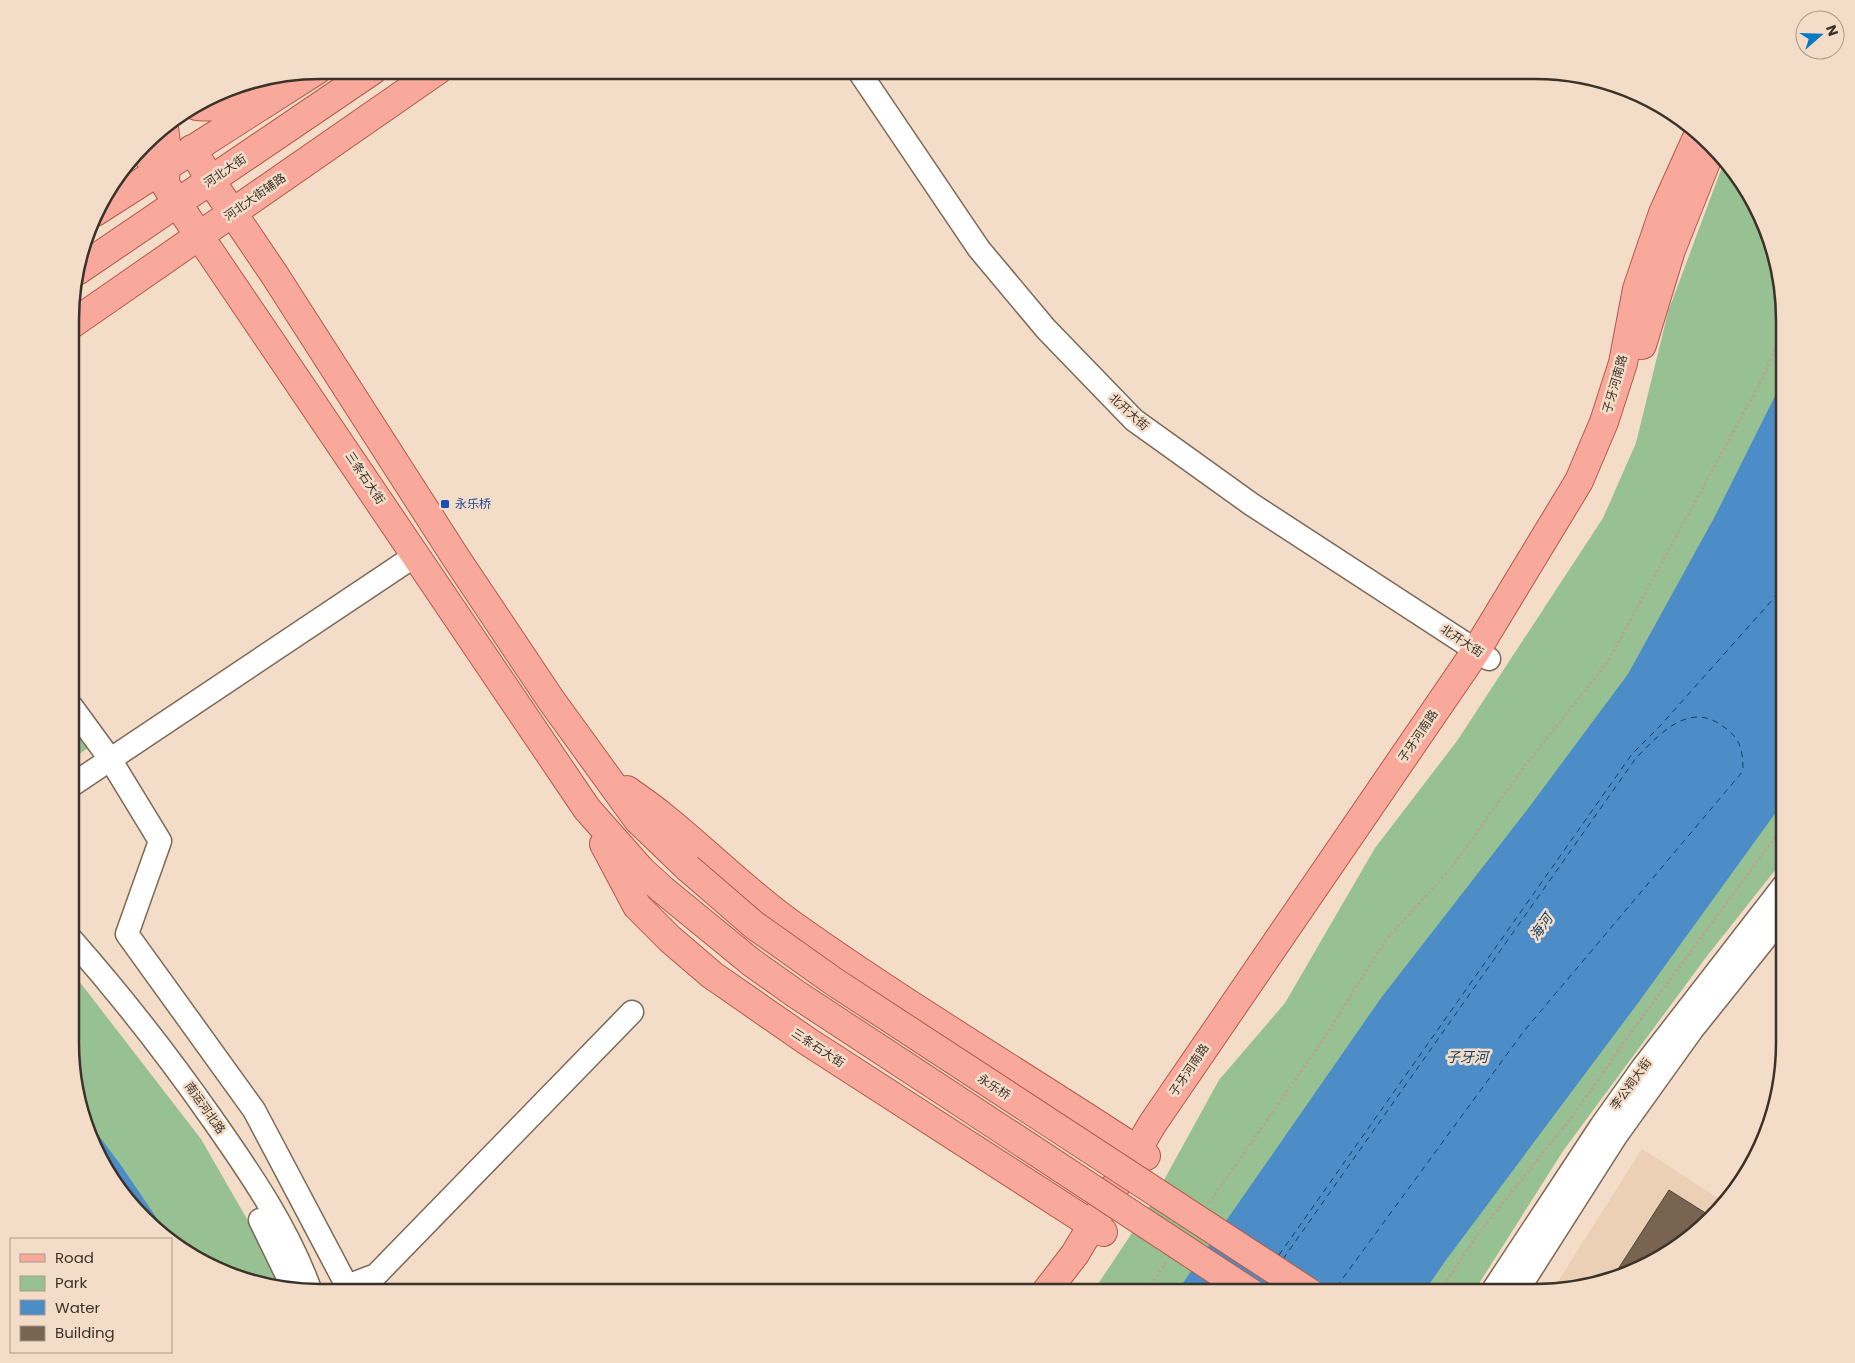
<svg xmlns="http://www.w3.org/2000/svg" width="1855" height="1363" font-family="Poppins,'Noto Sans SC',sans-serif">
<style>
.built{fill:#ecd0b5}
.green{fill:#97c093}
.water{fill:#4d8dc7}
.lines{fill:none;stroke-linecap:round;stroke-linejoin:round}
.ferry{stroke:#103f67;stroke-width:1;stroke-dasharray:6 5;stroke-linecap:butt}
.building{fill:#786451;stroke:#544639}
.minor-casing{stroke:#7b6855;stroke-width:25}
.major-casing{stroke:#b35a49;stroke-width:30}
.path{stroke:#b7a594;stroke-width:3;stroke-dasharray:2.5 2.5;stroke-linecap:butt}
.minor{stroke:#fff;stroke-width:22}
.major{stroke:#f8a99b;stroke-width:28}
.major-bridge-casing{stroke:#b35a49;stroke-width:30;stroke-linecap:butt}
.major-bridge{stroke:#f8a99b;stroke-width:28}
.transit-dot{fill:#1a4fb4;stroke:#f4ddc8;stroke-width:2}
.labels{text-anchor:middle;stroke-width:5;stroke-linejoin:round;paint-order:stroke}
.street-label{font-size:12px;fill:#3b322a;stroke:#f4ddc8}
.transit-label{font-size:12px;fill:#164399;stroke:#f4ddc8;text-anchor:start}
.water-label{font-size:14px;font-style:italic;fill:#103f67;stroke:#f4ddc8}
.rim{fill:none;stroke:#3b322a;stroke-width:2.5}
</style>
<rect width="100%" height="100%" fill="#f4ddc8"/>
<path class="built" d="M1642 1149 1726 1203 1687 1241 1646 1267 1600 1285 1552 1291Z"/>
<path class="green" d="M1725 159 1733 168 1759 209 1784 304V859L1707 956 1563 1151 1473 1293H1092L1148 1209 1219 1080 1285 1003 1375 848 1457 741 1603 518 1636 443 1668 312Z
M72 719 91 746 72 759Z
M72 972 201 1139 278 1273 282 1288 225 1274 171 1243V1239H166L103 1168 72 1075Z"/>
<path class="water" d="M1784 378V799L1774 815 1638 1003 1446 1260 1423 1293H1176L1381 998 1527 810 1628 674 1714 518Z
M87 1120 120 1164 171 1239H166L103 1168Z"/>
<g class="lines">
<path class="ferry" d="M1279 1255 1632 754 1661 725 1774 598 1784 580
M1283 1259 1636 758C1660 734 1689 700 1724 727 1741 739 1743 751 1743 771L1524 1031 1332 1293
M1263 1287 1268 1281"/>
</g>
<path class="building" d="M1669 1190 1712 1217 1687 1241 1646 1267 1611 1280Z"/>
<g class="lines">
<g class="minor-casing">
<path id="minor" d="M858 70 979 249 1046 329 1134 420 1251 504 1489 659
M72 707 110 759 160 841 127 934 254 1110 347 1286 349 1292
M72 785 416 555
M72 940C124 999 169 1057 213 1120 251 1174 289 1230 311 1292
M260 1220 294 1290
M347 1286 376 1275 632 1012
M1491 1293 1601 1126 1643 1067 1784 885
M1516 1293 1616 1136 1692 1030 1784 915"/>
</g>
<g class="major-casing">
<path id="major" d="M197 106C220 108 240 105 262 98
M164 127 167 152 165 180
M143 148 177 203 587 809 642 871 663 890
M192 149 211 181 274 274 456 558 551 700 638 820 688 868
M95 212 317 70
M77 271 373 70
M72 324 438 70
M1642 345 1671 250 1706 162
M627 790C638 798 650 806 661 815 705 850 745 891 791 924 906 1006 1028 1078 1146 1156
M604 844 637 906 670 939 712 975 807 1041 1103 1232
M1045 1293 1075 1254 1153 1123 1476 651 1579 481 1604 422 1623 363 1637 289 1663 213 1699 133"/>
</g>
<path class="path" d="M1209 1203 1327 1034 1385 941 1451 868 1524 767 1607 663 1759 385 1784 328
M1145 1293 1167 1261
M1438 1293 1481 1230 1572 1117 1627 1038 1784 825"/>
<use href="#minor" class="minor"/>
<use href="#major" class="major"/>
<g class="major-bridge-casing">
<path id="major-bridge" d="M688 868 754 925 833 981 1310 1293
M663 890 751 962 796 994 1251 1293"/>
</g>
<use href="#major-bridge" class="major-bridge"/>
</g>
<rect class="transit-dot" x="440" y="499" width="10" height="10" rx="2.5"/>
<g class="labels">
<g class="street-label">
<text transform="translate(225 171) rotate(-34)" y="4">河北大街</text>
<text transform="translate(255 197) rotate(-35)" y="4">河北大街辅路</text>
<text transform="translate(1615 384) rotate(-74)" y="4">子牙河南路</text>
<text transform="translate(1129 412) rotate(42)" y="4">北开大街</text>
<text transform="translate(365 478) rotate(56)" y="4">三条石大街</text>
<text transform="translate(1462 641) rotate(33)" y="4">北开大街</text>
<text transform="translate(1418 736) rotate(-56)" y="4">子牙河南路</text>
<text transform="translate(818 1048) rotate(33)" y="4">三条石大街</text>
<text transform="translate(1189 1070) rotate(-56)" y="4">子牙河南路</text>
<text transform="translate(1631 1084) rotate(-54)" y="4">李公祠大街</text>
<text transform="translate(994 1087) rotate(33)" y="4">永乐桥</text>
<text transform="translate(205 1108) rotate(55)" y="4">南运河北路</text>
</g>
<g class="transit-label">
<text x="455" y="508">永乐桥</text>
</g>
<g class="water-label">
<text transform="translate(1541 927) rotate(-54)" y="5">海河</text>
<text x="1467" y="1062">子牙河</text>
</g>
</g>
<path d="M0 0H1855V1363H0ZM320 79H1535A241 241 0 0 1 1776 320V1043A241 241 0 0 1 1535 1284H320A241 241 0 0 1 79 1043V320A241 241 0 0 1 320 79Z" fill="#f4ddc8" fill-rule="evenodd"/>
<path class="rim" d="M320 79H1535A241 241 0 0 1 1776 320V1043A241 241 0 0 1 1535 1284H320A241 241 0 0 1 79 1043V320A241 241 0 0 1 320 79Z"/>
<rect x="10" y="1238" width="162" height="115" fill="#f4ddc8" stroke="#aa9989"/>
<rect x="20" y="1254" width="25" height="8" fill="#f8a99b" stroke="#aa9989"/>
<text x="55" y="1263" font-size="15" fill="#3b322a">Road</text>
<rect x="20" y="1276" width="25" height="15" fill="#97c093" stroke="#aa9989"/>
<text x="55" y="1288" font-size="15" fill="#3b322a">Park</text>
<rect x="20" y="1300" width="25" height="15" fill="#4d8dc7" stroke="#aa9989"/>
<text x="55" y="1313" font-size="15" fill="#3b322a">Water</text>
<rect x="20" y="1326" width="25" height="15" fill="#786451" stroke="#aa9989"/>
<text x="55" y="1338" font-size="15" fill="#3b322a">Building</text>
<g transform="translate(1820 35) rotate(70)"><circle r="24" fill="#f4ddc8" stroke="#aa9989"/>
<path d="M0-4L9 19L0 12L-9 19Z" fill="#0879c3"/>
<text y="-8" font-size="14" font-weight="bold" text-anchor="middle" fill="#3b322a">N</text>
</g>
</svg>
